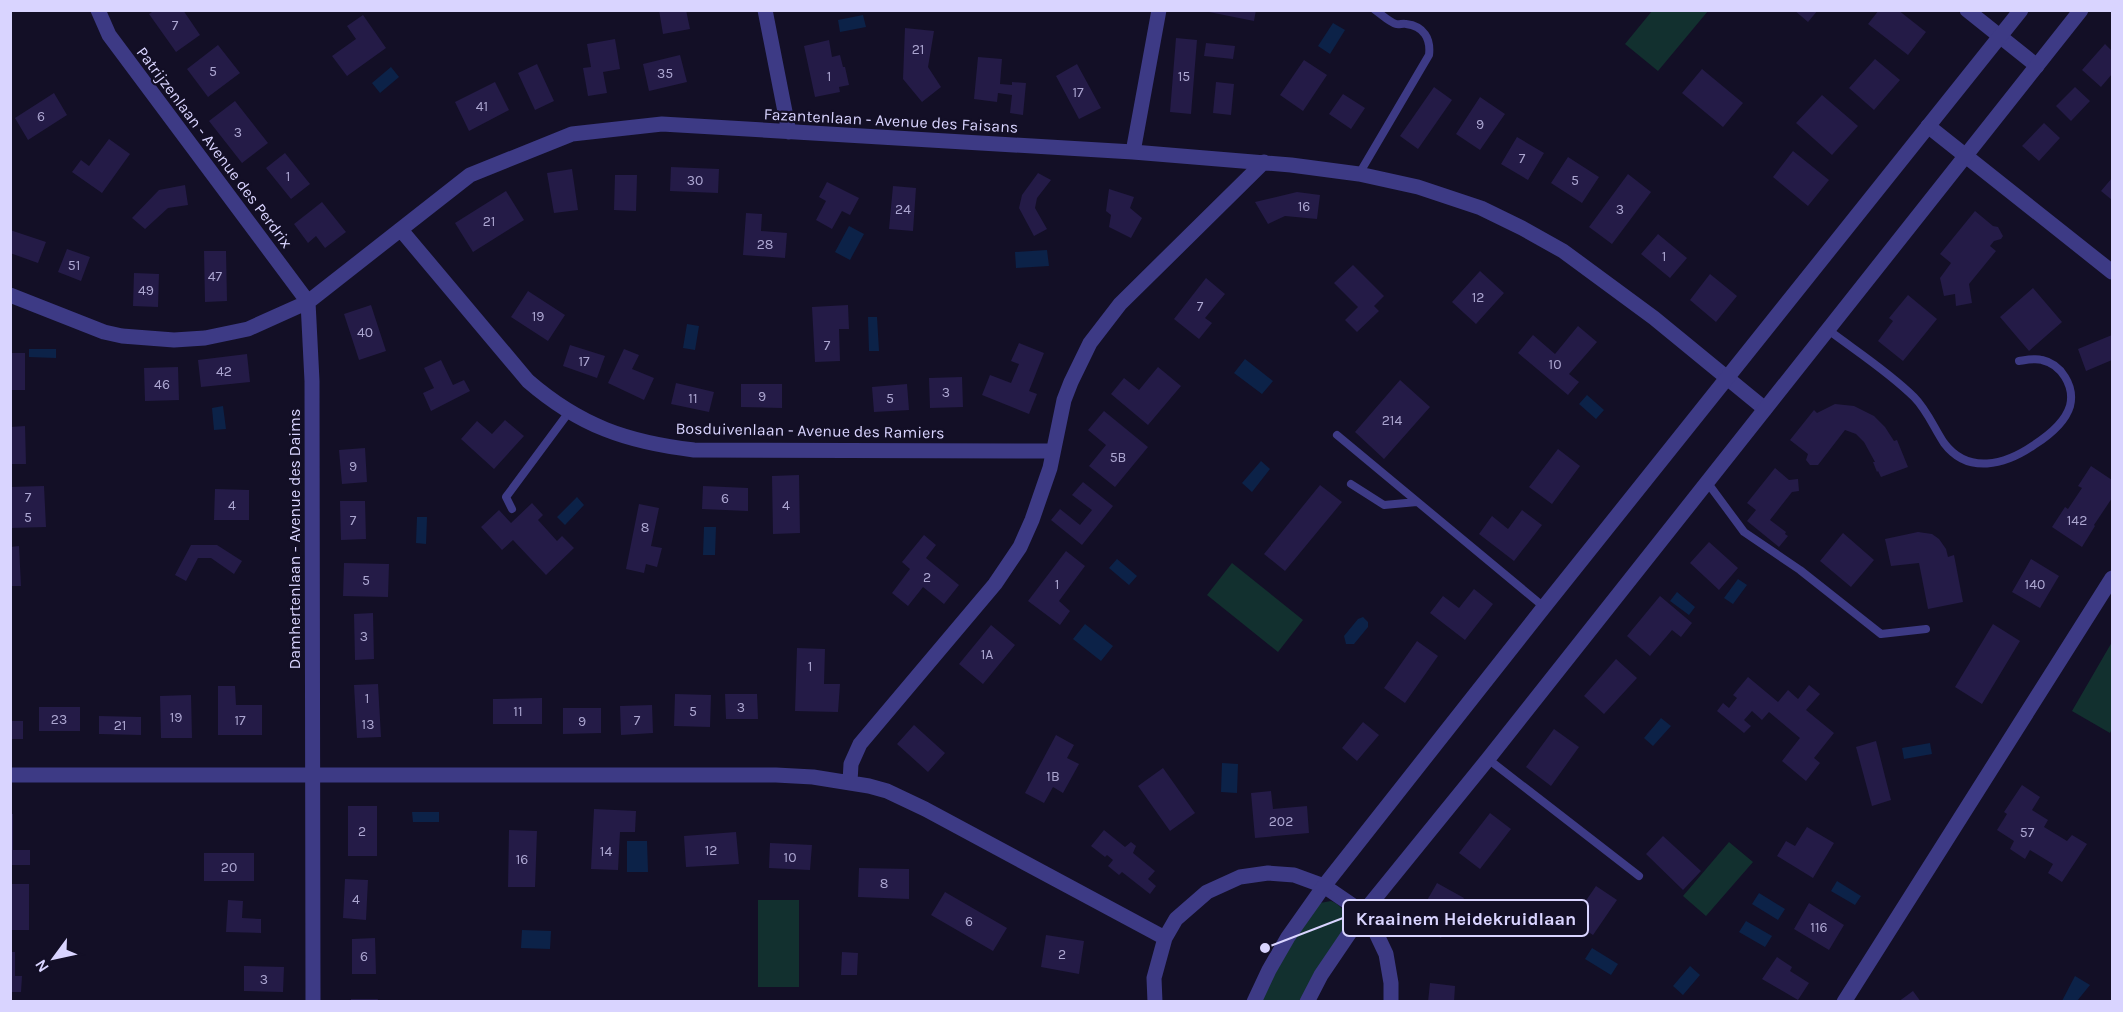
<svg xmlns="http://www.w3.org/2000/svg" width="2123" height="1012" font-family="Karla,sans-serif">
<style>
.green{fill:#12302f}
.water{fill:#0c2248}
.building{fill:#241b47}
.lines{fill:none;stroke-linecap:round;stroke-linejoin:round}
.service{stroke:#3d3a85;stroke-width:8}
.minor{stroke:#3d3a85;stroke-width:15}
.tertiary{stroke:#3d3a85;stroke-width:15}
.labels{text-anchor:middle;stroke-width:4.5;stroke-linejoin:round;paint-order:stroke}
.number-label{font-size:14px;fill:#aca6d1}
.street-label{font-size:16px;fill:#d9d4ff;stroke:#130f26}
.leader{fill:none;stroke:#d9d4ff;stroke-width:2}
.callout-dot{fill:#d9d4ff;stroke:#130f26;stroke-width:2}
.callout{fill:#130f26;stroke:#d9d4ff;stroke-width:2}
.callout-label{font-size:18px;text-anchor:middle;font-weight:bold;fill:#d9d4ff}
</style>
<rect width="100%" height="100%" fill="#130f26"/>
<path class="green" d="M1652 11H1708L1658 71 1625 44Z
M1232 563 1303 620 1278 652 1207 595Z
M2112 642V729L2110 733 2072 711Z
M1729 842 1753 862 1706 916 1683 896Z
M758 900H799V987H758Z
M1331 901C1343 906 1348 914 1345 927L1301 1001 1260 1002 1283 956 1320 903Z"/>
<path class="water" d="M863 15 866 27 840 32 838 20Z
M1333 23 1345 30 1330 54 1318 46Z
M391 67 399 77 380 93 372 83Z
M849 226 864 234 850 260 835 252Z
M1047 250 1049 266 1016 268 1015 252Z
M877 317 879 351H869L868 317Z
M687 324 699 326 695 350 683 348Z
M29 349H56V358L29 357Z
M1245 359 1273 381 1262 394 1234 373Z
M1587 395 1604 410 1596 419 1579 404Z
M223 406 226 429 214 430 212 408Z
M1261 461 1270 469 1252 492 1242 483Z
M577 497 584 505 565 525 557 517Z
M417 517H427L426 544 416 543Z
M704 527H716L715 555H703Z
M1117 559 1137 576 1129 585 1109 568Z
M1738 579 1747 585 1733 604 1724 598Z
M1677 592 1695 607 1689 615 1670 601Z
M1363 617 1368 622V627L1354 644H1346L1344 636 1358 619Z
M1085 624 1113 646 1101 661 1073 639Z
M1661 718 1671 726 1653 746 1644 738Z
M1930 743 1932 754 1904 759 1902 748Z
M1222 763 1238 764 1237 793 1221 792Z
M412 812H439V822H413Z
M627 841H647L648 872H627Z
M1837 881 1861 896 1855 905 1831 891Z
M1759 893 1785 909 1778 920 1752 904Z
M1746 921 1772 936 1765 947 1739 932Z
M522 930 551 931 550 949 521 948Z
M1592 948 1618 964 1611 975 1585 959Z
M1690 966 1700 975 1683 995 1673 986Z
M2075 976 2090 985 2077 1001H2062Z"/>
<path class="building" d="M155 10H183L200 35 176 52 149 14Z
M659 10H686L690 29 663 34Z
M1199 10H1256L1254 21Z
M1794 10H1818L1808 22Z
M1879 10H1898L1926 32 1908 55 1868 24Z
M363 15 386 48 347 76 332 56 356 39 347 26Z
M905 28 934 31 928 67 941 87 922 102 903 79Z
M1176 38 1197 40 1191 114 1170 112Z
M615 39 620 69 603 72 607 93 588 96 583 68 591 67 587 44Z
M829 40 832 57 840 55 843 67H845L849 85 839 87 840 92 815 97 804 46Z
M1206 43 1235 46 1233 59 1204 56Z
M2105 44 2112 51V74L2101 87 2082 70Z
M218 45 240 73 208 97 187 69Z
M680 55 687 82 649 91 643 64Z
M978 57 1002 59 1000 84 1012 85V82L1026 83 1023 115 1010 113 1012 95 998 93 997 102 974 99Z
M1875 59 1900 80 1874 110 1849 88Z
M1304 60 1327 75 1303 111 1280 95Z
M537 64 554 101 535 110 518 73Z
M1077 64 1101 108 1079 119 1056 76Z
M1702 69 1743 103 1723 127 1682 93Z
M495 82 509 110 469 131 455 102Z
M1216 82 1234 84 1231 115 1213 113Z
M1434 87 1452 100 1418 149 1400 136Z
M2075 87 2090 101 2071 121 2056 106Z
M54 93 67 115 28 140 15 118Z
M1343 94 1365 108 1351 129 1329 114Z
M1822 95 1858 126 1832 155 1796 123Z
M1480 97 1505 114 1480 150 1456 134Z
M235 101 268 143 242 163 209 121Z
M2044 123 2060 138 2039 161 2022 146Z
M1517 137 1544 153 1528 180 1501 164Z
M109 139 130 154 102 193 72 172 81 160 89 166Z
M1793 151 1829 180 1808 206 1773 177Z
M285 153 310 184 291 199 266 168Z
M1568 157 1599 177 1582 203 1551 183Z
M671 167 719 169 718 193 670 191Z
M572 169 578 210 554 213 547 173Z
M1038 173 1051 180 1037 198 1035 208 1047 229 1034 236 1019 208 1022 195Z
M1628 174 1651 192 1612 244 1589 227Z
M615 175H637L636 211 614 210Z
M2112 178V200L2101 191Z
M827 182 859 198 850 215 842 211 832 229 816 220 826 201 819 197Z
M185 185 188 205 168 208 145 229 132 218 159 190Z
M893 186 916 188 913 231 889 229Z
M1109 189 1134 197 1130 208 1142 218 1131 238 1109 227 1111 215 1106 211Z
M506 191 524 220 473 252 455 223Z
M1297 192 1320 195 1317 219 1285 216 1268 224 1255 202Z
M322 202 346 232 325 248 316 236 308 243 294 224Z
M1975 211 1993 226 1998 227 2003 236 2001 239 1994 241 1990 246 1996 251 1969 284 1972 303 1956 306 1955 294 1944 296 1940 278 1951 263 1940 254Z
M746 213 762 214 761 231 787 233 785 258 743 255Z
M10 230 46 242 38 263 10 253Z
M1658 234 1687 258 1670 278 1641 254Z
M67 249 90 257 81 281 58 272Z
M204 251H226L227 301 205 302Z
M1353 265 1384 296 1374 306 1379 311 1357 332 1345 320 1358 307 1334 283Z
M1480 271 1504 293 1476 324 1452 302Z
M134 273 159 274 158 307 133 306Z
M1710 274 1737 296 1716 322 1690 300Z
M1206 278 1225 294 1205 318 1212 323 1199 339 1174 319Z
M2033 288 2062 322 2029 351 2000 317Z
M528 291 565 315 548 341 511 317Z
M1908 295 1937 319 1903 361 1878 341 1893 321 1889 318Z
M371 305 386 351 359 360 344 314Z
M848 305 849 329H839L840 361 815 362 812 307Z
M1578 326 1597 342 1569 374 1579 382 1568 395 1518 353 1533 335 1555 354Z
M2112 335V360L2086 371 2078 349Z
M1019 343 1044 353 1029 391 1037 394 1029 414 982 395 990 375 1011 383 1019 364 1011 361Z
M570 345 605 356 597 378 563 366Z
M624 349 639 355 632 369 654 378 644 400 608 383Z
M10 353H25V390H10Z
M247 354 250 382 201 387 198 360Z
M441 360 453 385 464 380 470 391 431 411 423 393 434 388 424 368Z
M178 367 179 400 145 401 144 368Z
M1158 367 1181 386 1148 425 1111 394 1124 378 1139 390Z
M962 377 963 407 930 408 929 378Z
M1400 380 1430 407 1384 459 1355 432Z
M676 383 714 392 709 412 671 404Z
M741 384H782V408L741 407Z
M907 384 909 410 874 412 872 387Z
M1835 404 1854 406 1874 416 1885 427 1894 441 1897 440 1908 467 1881 477 1878 471 1877 472 1873 462H1875L1864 442 1856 434 1845 430 1818 465H1810L1806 460 1808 454 1790 440 1814 410 1817 413Z
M1104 411 1148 447 1115 487 1089 466 1106 445 1088 430Z
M505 420 524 436 494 469 461 439 477 421 492 434Z
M25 426 26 464H10V427Z
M365 448 367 482 342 484 339 450Z
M1558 449 1580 466 1552 504 1529 487Z
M2091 466 2112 480V498L2094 525 2095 526 2082 547 2052 527 2065 507 2068 509 2082 488 2078 486Z
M1775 468 1789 480 1798 479 1799 491 1792 492 1770 520 1786 532 1785 534 1788 536 1779 547 1747 521 1756 510 1747 503Z
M799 475 800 533 773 534 772 476Z
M1083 482 1113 506 1082 545 1051 520 1060 509 1080 525 1092 510 1072 495Z
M1320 485 1342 502 1285 571 1264 554Z
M44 486 46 527 10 528V487Z
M703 486 748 488V511L702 509Z
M215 489 249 490V520H214Z
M340 501H365L366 539 341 540Z
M532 503 543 515 538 520 557 541 562 536 574 548 546 575 513 540 502 550 481 527 499 510 511 523Z
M639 504 659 508 651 546 662 548 657 567 646 564 644 573 626 569Z
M1522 510 1542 525 1514 561 1479 534 1492 516 1508 529Z
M1918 532 1932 534 1939 539 1946 549 1948 557 1954 555 1963 602 1928 609 1919 563 1891 566 1885 539Z
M1843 533 1874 560 1851 587 1820 561Z
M924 535 936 545 926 558 959 585 944 604 923 587 908 606 892 593 910 569 902 562Z
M1709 542 1738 568 1719 590 1690 563Z
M191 545H217L242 561 234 574 211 558H198L186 581 175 575Z
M19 546 21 586H10V547Z
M1066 551 1085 566 1059 601 1070 611 1060 625 1028 601Z
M2031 559 2059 576 2040 608 2012 592Z
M344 563 389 564 388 597 343 596Z
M1474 589 1493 604 1465 640 1430 613 1443 596 1459 608Z
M1660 596 1692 623 1681 637 1672 630 1650 656 1627 636Z
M373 613 374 659 355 660 354 614Z
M1993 624 2020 641 1982 704 1955 687Z
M991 625 1015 645 983 684 959 664Z
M1417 641 1438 656 1405 703 1384 688Z
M797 648 825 649 824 684H840L838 712 795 711Z
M1616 659 1637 678 1604 714 1584 696Z
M1748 677 1778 702 1788 690 1798 699 1809 685 1820 694 1806 710 1834 733 1814 758 1820 763 1806 781 1782 761 1800 738 1769 712 1762 720 1752 711 1744 720 1751 726 1744 733 1717 711 1723 703 1729 708 1737 698 1733 695Z
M378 684 381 737 357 738 354 685Z
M218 686H235L236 705H262V735H218Z
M675 694 711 695 710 727 674 726Z
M725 694H757L758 719H726Z
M191 695 192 738H161L160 696Z
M542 698V724H493V699Z
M652 705 653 733 621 735 620 706Z
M39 707H80V731H39Z
M563 708H601V733L563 734Z
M99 716 141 717V735L99 734Z
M10 721H23V739H10Z
M1363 722 1379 735 1357 761 1342 748Z
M914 725 945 753 928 772 897 744Z
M1554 729 1579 747 1551 786 1526 767Z
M1056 735 1074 745 1067 758 1079 764 1063 793 1053 787 1044 803 1025 793Z
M1876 741 1891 800 1872 806 1856 747Z
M1163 768 1195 813 1170 831 1138 786Z
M2022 785 2040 797 2032 810 2048 820 2044 827 2067 841 2072 835 2087 844 2062 882 2048 873 2053 864 2030 850 2025 859 2010 849 2014 841 1997 830 2007 814 2004 812Z
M1271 791 1273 809 1307 806 1309 833 1255 838 1251 793Z
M348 806H377V856H348Z
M594 809 636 811 635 832H620L618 870 591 869Z
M1490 813 1511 829 1480 869 1459 853Z
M10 814H13V850H30V865H10Z
M1807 827 1834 843 1813 878 1777 856 1786 841 1795 846Z
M509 830 537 831 535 887H508Z
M1104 830 1125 847 1131 842 1136 846 1133 853 1155 871 1148 879 1156 886 1150 894 1122 872 1119 875 1108 866 1113 860 1107 855 1105 857 1091 846Z
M736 832 739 864 686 867 684 836Z
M1663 836 1701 871 1683 890 1646 854Z
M770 843 812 845 810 870 769 868Z
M204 853H254V881H204Z
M859 868 909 869V899L858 897Z
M345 879 368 880 366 920 343 918Z
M1437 883 1464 898 1441 938 1414 923Z
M10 884H29V930H10Z
M1596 886 1617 900 1593 935 1572 921Z
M945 892 1007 928 993 951 931 915Z
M228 900 243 901 242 918 261 919V933L226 932Z
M1809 903 1844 925 1829 950 1794 929Z
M1046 935 1084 941 1079 974 1041 967Z
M375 938 376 974H352V939Z
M10 952H15V976H22L21 992H10Z
M842 952 858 953 857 975H841Z
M1777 957 1792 967 1790 971 1809 983 1798 1000 1762 979Z
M244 966 284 967 283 992 244 991Z
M1430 983 1455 986 1454 1002H1428Z
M1913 991 1921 1002H1898Z
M351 999H378L377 1002H351Z"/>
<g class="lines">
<path class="service" d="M1359 174 1429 55C1431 39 1424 26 1406 24 1403 23 1399 25 1396 24 1389 22 1381 14 1375 10
M1827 329C1856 351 1889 372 1914 397 1927 410 1934 428 1944 443 1968 475 2005 465 2034 445 2048 436 2065 423 2070 406 2075 386 2061 364 2042 360 2035 358 2026 360 2019 361
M1337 435 1544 607
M1707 482 1744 532 1800 570 1881 634 1926 629
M1351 484 1384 505 1417 502
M512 509 506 497 569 412
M1488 759 1639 876"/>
<path class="minor" d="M98 10 109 35 308 302
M765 10 789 132
M1967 10 2037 66
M1928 126 2112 272
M1133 152 1159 10
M401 230 528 381C580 426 627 442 694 450L1053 451
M10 295 104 332 122 336 174 340 205 338 248 329 308 302 470 175 572 134 662 124 1133 152 1291 165 1359 174 1418 187 1481 208 1522 228 1563 251 1654 318 1765 409
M308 302 312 381 313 1002
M10 775H776L813 777 869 786 887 791 925 809 1165 938
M850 782 851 764 860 744 995 584 1020 547 1032 520 1050 468 1064 400 1071 382 1090 343 1120 304 1264 162
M1155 1002 1154 978 1165 938 1176 919 1207 892 1240 877 1268 873 1294 875 1324 886 1368 916 1386 954 1391 983V1002
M1844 1002 2112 578"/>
<path class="tertiary" d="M1254 1002 1269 970 1288 937 1324 886 1544 607 2021 10
M1307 1002 1321 975 1363 913 1488 759 2081 10"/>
</g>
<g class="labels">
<g class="number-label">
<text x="175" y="30">7</text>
<text x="918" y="54">21</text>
<text x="213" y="76">5</text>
<text x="665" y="78">35</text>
<text x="829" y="81">1</text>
<text x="1184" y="81">15</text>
<text x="1078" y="97">17</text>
<text x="482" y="111">41</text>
<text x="41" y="121">6</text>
<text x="1480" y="129">9</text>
<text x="238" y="137">3</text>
<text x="1522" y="163">7</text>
<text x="288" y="181">1</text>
<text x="695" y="185">30</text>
<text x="1575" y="185">5</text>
<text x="1304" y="211">16</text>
<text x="903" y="214">24</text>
<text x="1620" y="214">3</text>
<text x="489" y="226">21</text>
<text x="765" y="249">28</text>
<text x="1664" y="261">1</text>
<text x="74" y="270">51</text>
<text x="215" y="281">47</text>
<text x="146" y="295">49</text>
<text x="1478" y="302">12</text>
<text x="1200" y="311">7</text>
<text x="538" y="321">19</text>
<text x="365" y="337">40</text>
<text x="827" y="350">7</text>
<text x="584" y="366">17</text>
<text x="1555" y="369">10</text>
<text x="224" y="376">42</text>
<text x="162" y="389">46</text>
<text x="946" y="397">3</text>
<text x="762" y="401">9</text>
<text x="693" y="403">11</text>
<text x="890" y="403">5</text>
<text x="1392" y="425">214</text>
<text x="1118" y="462">5B</text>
<text x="353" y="471">9</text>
<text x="28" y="502">7</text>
<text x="725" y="503">6</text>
<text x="232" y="510">4</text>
<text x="786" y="510">4</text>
<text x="28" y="522">5</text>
<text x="353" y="525">7</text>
<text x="2077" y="525">142</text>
<text x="645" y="532">8</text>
<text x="927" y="582">2</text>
<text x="366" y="585">5</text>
<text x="1057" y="589">1</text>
<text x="2035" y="589">140</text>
<text x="364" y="641">3</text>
<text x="987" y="659">1A</text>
<text x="810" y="671">1</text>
<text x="367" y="703">1</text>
<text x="741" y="712">3</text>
<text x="518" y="716">11</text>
<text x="693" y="716">5</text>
<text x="176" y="722">19</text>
<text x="59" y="724">23</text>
<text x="240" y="725">17</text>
<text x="637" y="725">7</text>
<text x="582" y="726">9</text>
<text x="368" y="729">13</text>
<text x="120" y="730">21</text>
<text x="1053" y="781">1B</text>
<text x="1281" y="826">202</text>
<text x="362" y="836">2</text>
<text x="2027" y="837">57</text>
<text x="711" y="855">12</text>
<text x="606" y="856">14</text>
<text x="790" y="862">10</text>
<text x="522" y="864">16</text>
<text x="229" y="872">20</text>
<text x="884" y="888">8</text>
<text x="356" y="904">4</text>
<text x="969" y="926">6</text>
<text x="1819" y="932">116</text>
<text x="1062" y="959">2</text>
<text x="364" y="961">6</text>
<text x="264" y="984">3</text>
</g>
<g class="street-label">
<text transform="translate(891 120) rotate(3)" y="6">Fazantenlaan - Avenue des Faisans</text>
<text transform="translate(215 147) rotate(53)" y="6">Patrijzenlaan - Avenue des Perdrix</text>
<text transform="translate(810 430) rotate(1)" y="6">Bosduivenlaan - Avenue des Ramiers</text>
<text transform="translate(294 539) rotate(-90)" y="6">Damhertenlaan - Avenue des Daims</text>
</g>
</g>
<path class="leader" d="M1265 948L1343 918"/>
<circle class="callout-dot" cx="1265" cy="948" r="6"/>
<rect class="callout" x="1343" y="900" width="245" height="36" rx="6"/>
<g class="callout-label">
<text x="1466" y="925">Kraainem Heidekruidlaan</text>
</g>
<rect width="2123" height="1012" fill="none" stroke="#d9d4ff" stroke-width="24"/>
<g transform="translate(54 958) rotate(237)" stroke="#130f26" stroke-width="4.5" paint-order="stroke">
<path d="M0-4.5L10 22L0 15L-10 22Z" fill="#d9d4ff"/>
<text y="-9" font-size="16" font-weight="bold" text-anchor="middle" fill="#d9d4ff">N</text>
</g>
</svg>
